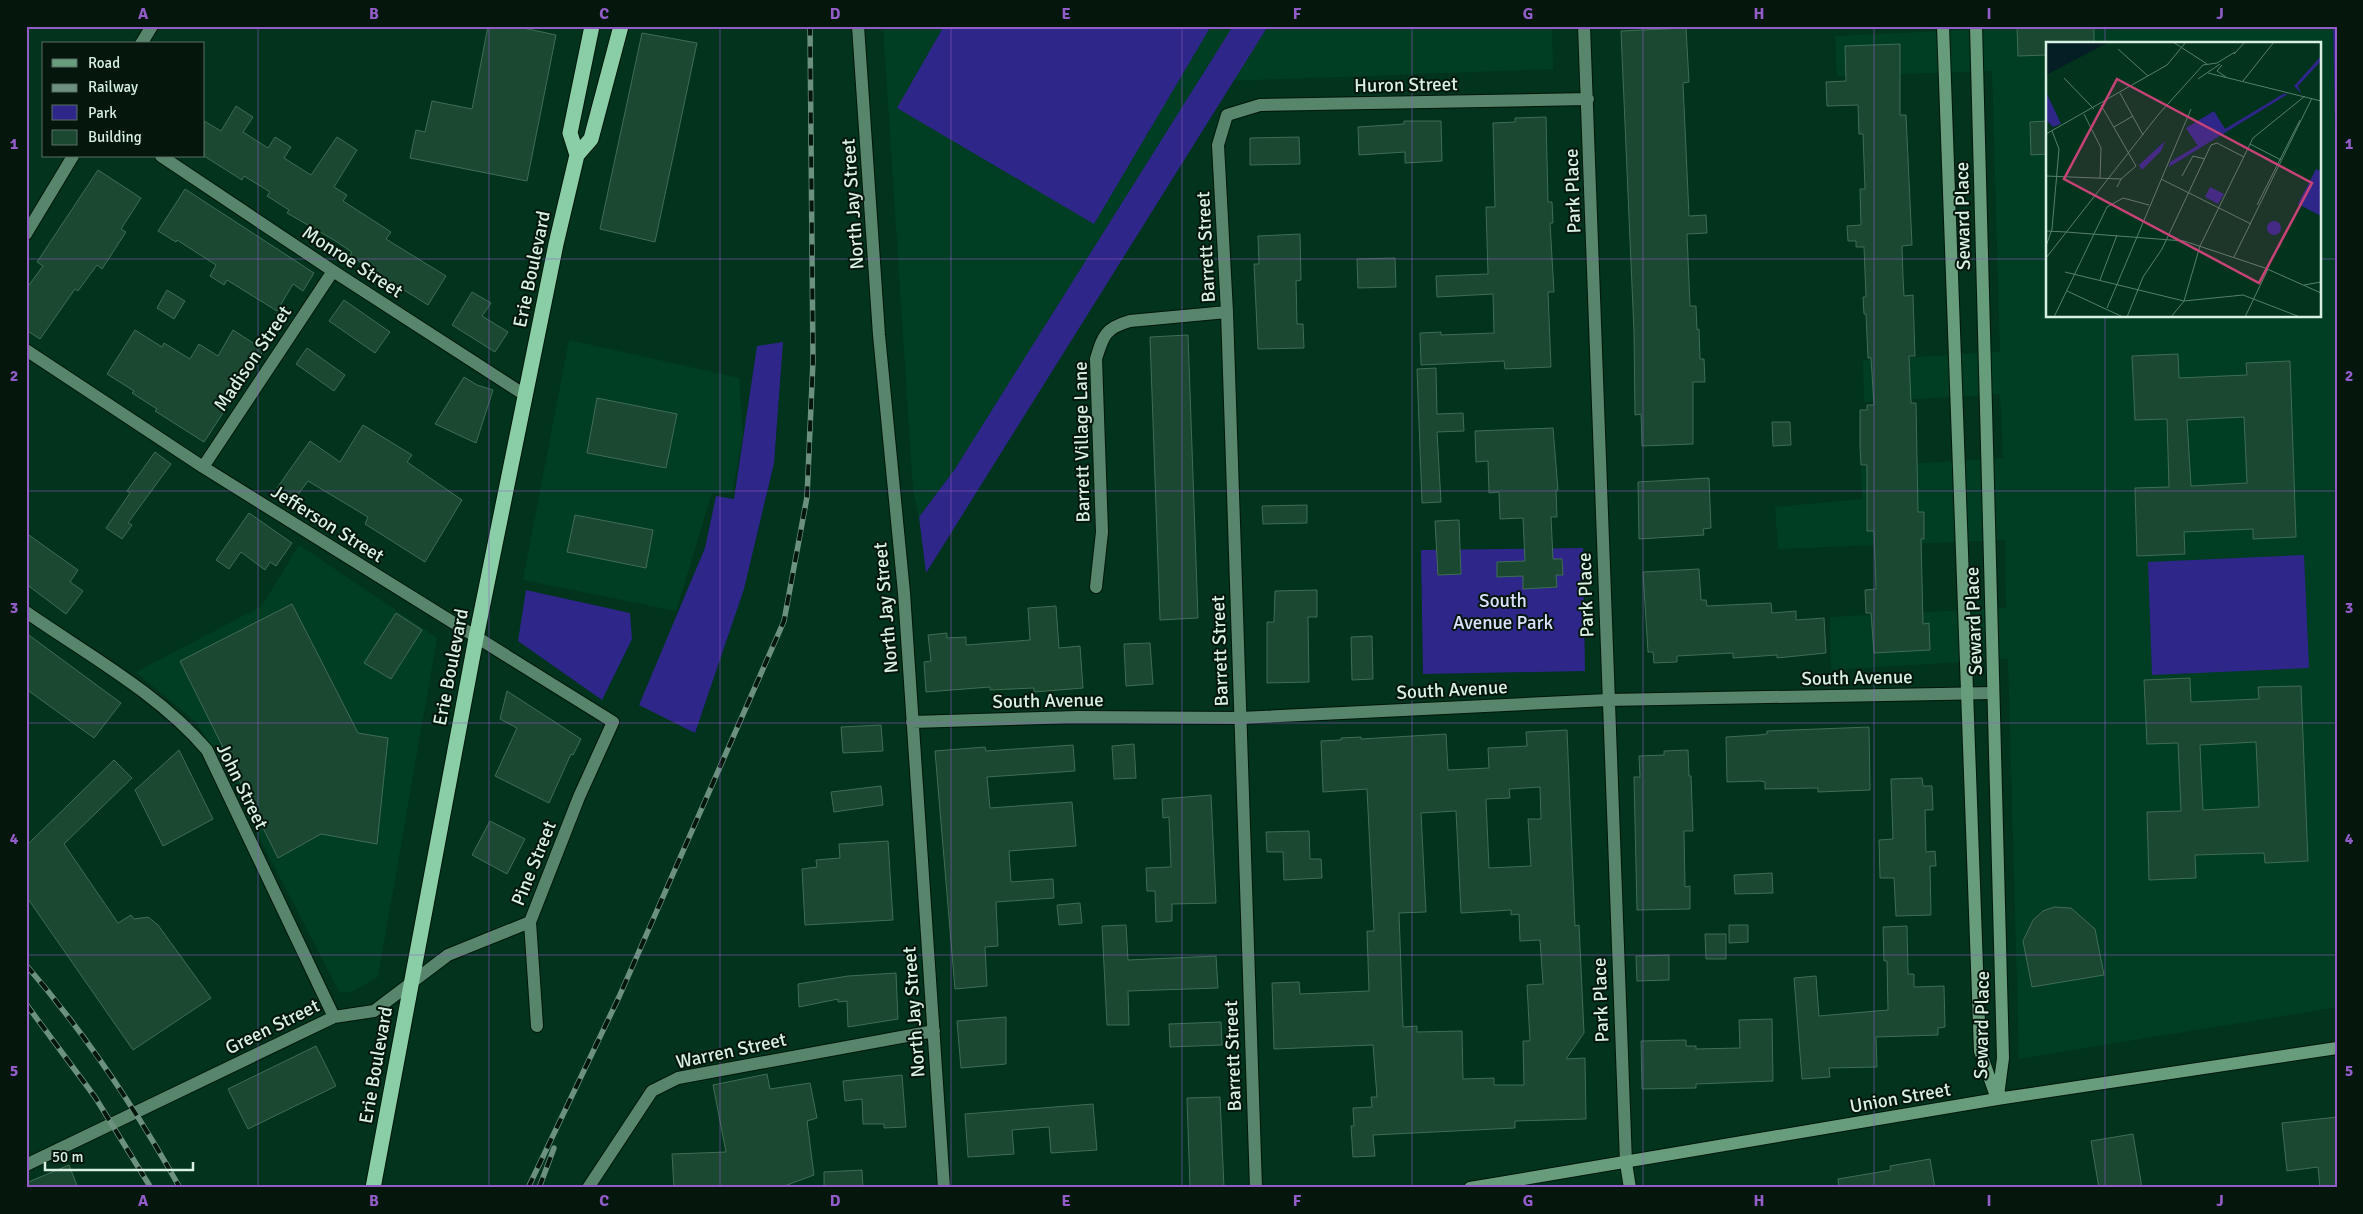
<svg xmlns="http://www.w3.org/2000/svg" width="2363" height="1214" font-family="Signika,sans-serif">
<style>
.built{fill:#003e24;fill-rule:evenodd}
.green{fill:#2e2689}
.building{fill:#1a4831;stroke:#406d54;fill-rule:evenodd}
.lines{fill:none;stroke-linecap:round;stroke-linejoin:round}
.street-casing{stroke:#02170b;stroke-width:14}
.secondary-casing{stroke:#02170b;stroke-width:14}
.highway-casing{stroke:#02170b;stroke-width:17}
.street{stroke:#58866c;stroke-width:12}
.secondary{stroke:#679c7d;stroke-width:12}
.highway{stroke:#89cea6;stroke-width:15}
.rail-casing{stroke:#6c927f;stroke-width:5.5}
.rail{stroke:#05160d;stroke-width:4;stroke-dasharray:11;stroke-linecap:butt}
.grid{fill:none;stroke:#925dc8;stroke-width:1;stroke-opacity:0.55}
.labels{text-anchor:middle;stroke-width:4;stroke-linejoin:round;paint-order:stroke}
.street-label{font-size:19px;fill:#d9f1e2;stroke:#05160d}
.park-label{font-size:19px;fill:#dde1fd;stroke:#05160d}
.inset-road{fill:none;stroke:#577f6c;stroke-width:1}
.view{fill:#c74376;fill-opacity:0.15;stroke:#c74376;stroke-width:2.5}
.inset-edge{fill:none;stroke:#d9f1e2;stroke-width:2.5}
.neatline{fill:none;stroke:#925dc8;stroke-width:2}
.grid-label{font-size:16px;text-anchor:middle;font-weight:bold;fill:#925dc8}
</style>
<rect width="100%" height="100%" fill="#01331d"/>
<path class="built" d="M883 26H1552L1553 69 1200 82 955 469 919 517 913 490Z
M1991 26H2337V1007L2019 1059 2008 659 1831 670 1830 617 2006 608 2005 540 1778 549 1775 507 1862 499 1861 467 2003 458 2000 394 1864 402 1863 360 2000 352 1992 71 1837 76 1835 36 1990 29ZM2047 44H2319V316H2047Z
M569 340 739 378 743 436 732 493H712L676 611 523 580Z
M299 545 437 638 378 977 353 991 340 993 232 785 197 723 136 672 262 606Z"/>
<path class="green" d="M944 26H1211L1094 224 897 108Z
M1233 26H1268L926 573 919 517 955 469Z
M2333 26H2337V229Z
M783 342 774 463 744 589 695 733 639 705 705 548 716 496 734 499 757 346Z
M1583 548 1585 671 1423 674 1421 550Z
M2304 555 2309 668 2152 675 2148 562Z
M526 590 630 613 632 639 602 700 518 641Z"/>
<path class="building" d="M488 26H514L556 35 527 181 410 158 416 130 425 132 432 101 472 109Z
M2094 26V44H2047V55L2018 56 2017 27Z
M1686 28 1689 82 1683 83 1689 216 1706 215 1707 233 1687 234 1690 306H1696L1697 330 1699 329 1700 359H1704L1705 382H1693V444L1642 446 1641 414 1635 415 1634 332 1621 31Z
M642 33 697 43 655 242 600 229Z
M1900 44V115H1906L1912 245 1902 246 1903 278 1904 296 1913 295 1915 356H1909L1911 403H1916L1918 512H1924V539H1921L1923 624 1929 623 1930 650 1874 653 1871 613H1866L1865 590 1876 589 1874 531H1867V465H1861L1860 446V410H1867V405H1874L1871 358H1868L1866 314H1864L1863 297H1866L1864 247H1856V241H1848L1847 226 1861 225 1860 189H1865L1863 134H1859L1858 105 1827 106 1826 82 1846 81 1845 46Z
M236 106 253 117 243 132 268 148 275 137 291 147 284 158 311 175 337 137 357 150 334 187 347 195 343 201 391 232 386 239 446 276 428 305 364 265 350 255 352 252 334 240 287 213 289 210 267 196 270 192 244 176 242 180 204 156V121L221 131Z
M1546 117 1548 202H1552L1553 223H1550L1554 292H1548L1551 367 1505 369 1504 361 1421 365 1420 333 1441 332V335L1494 333 1493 294 1437 297 1436 276 1488 274 1486 207H1495L1493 123 1515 122V118Z
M1404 121H1441L1442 161 1405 163V152L1359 155 1358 127 1404 124Z
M2047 121V154L2031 155 2030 122Z
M1299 137 1300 164 1250 165V138Z
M98 170 141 198 121 229 126 232 102 269 97 265 78 291 75 289 40 339 26 330V289L43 266 37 262Z
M185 189 314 273 303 291 293 284 277 311 227 280 224 285 210 276 216 265 177 240 176 242 158 231Z
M1300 234 1301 280 1296 281 1297 324H1303L1304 348 1258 349 1254 264H1259L1258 236Z
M1395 258 1396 287 1358 288 1357 259Z
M167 290 185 301 174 319 157 308Z
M472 292 491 303 482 316 508 332 495 352 452 325Z
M344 300 390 332 375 353 329 321Z
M135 330 162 347 164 343 190 359 199 344 218 356 233 330 264 350 204 442 155 411 157 409 132 393 134 391 107 374Z
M1188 335 1198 618 1160 620 1150 337Z
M307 348 345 375 334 391 296 364Z
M2178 354 2179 378 2247 375 2246 363 2290 361 2296 537 2253 539V529L2184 532 2185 554 2137 556 2135 488 2169 487 2167 419 2135 420 2132 356ZM2244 417 2247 483 2191 486 2187 420Z
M1436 368 1437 414 1463 413 1464 431 1437 432 1441 502 1422 503 1417 369Z
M464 377 477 385 493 390 476 443 435 424Z
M597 398 677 414 666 468 587 453Z
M1772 422H1790L1791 445 1773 446Z
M363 425 412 455 407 462 462 500 425 562 365 524 368 517 308 481 294 500 277 488 310 441 340 462Z
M1553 428 1558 490H1556L1557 517H1551L1553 559H1562L1563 575H1556L1557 587 1523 589V576L1497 577V562L1525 561 1523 518 1500 519 1499 492 1489 493 1488 461 1476 462 1475 431Z
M155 452 171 464 128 523 132 525 122 539 106 528 130 493 127 491Z
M1709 478 1711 528 1703 529 1704 535 1639 539 1638 482Z
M1307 505V523L1263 524 1262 506Z
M249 513 292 543 276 566 270 562 265 570 241 552 229 569 216 560Z
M575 515 653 530 646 568 567 552Z
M1459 520 1461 574 1438 575 1435 521Z
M26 533 78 570 70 582 83 591 66 614 26 584Z
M1699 569 1701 600H1706L1707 606 1771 603 1772 613 1796 611V620L1824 618 1826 653 1777 658V655L1733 658V653L1677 656V662L1654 663 1653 652H1648L1643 572Z
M1317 590V617H1308L1309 682 1267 683V622H1274L1275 591Z
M292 604 358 733 388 738 377 844 321 834 278 858 180 661Z
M1056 606 1059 648 1080 646 1083 688 1034 692V688L990 690V687L926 692 924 662 931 661 928 635 947 633V638L966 637V645L1030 640 1028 608Z
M396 613 422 630 391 679 364 663Z
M26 633 121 703 94 738 26 689Z
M1372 636 1373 679 1352 680 1351 637Z
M1150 643 1153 684 1126 686 1124 644Z
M2190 678 2191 702 2259 699 2258 687 2301 686 2308 861 2265 863 2264 853 2195 855 2196 878 2149 880 2147 812 2181 811 2178 743 2147 744 2144 680ZM2256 742 2259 807 2203 810 2200 745Z
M507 691 581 739 573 755 571 754 549 803 495 776 517 728 500 719Z
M881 725 883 751 843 753 841 727Z
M1869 727 1870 790 1818 792V788L1765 789V782L1760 781 1727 782 1726 737 1759 735 1767 734V731Z
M1567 730 1575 926 1579 925 1584 1033 1566 1059 1585 1058 1586 1119 1515 1121V1128L1373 1135 1375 1156 1353 1157 1351 1126H1354L1353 1108 1372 1107 1371 1097H1377L1373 1045 1274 1049 1272 983 1299 982 1300 994 1369 991 1367 931H1374L1367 789 1323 792 1321 741 1341 740V738L1361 737V739L1446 734 1448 770 1489 768 1488 748 1527 746 1526 732ZM1540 787 1541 819H1528L1531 866 1489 868 1486 799 1510 798 1509 789ZM1456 811 1461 913 1511 910V915L1519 914 1520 941 1540 940 1543 984 1527 985 1530 1041H1523L1524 1085H1494V1078L1463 1079 1462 1031 1417 1032V1026L1403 1027 1399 913 1426 912 1421 813Z
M1134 744 1136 778 1114 779 1112 746Z
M1073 745 1075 771 987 777 990 808 1072 802 1076 846 1009 851 1011 882 1053 879 1054 898 996 902 998 946 985 947 987 986 955 989 935 751 985 747 986 751Z
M179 750 213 819 163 846 135 790Z
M1688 750 1689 776H1691L1693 831H1684L1685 887 1690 886V909L1637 910 1634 777H1640L1639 756 1664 755V751Z
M114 760 132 778 64 844 118 923 131 915 134 919 148 917 158 925 211 998 133 1050 26 896V846Z
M1922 778 1923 786H1932L1933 810H1925L1926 852 1935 851 1936 866H1930L1931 915 1896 916 1894 878H1880L1879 840 1893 839 1891 779Z
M881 786 883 805 834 812 831 792Z
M1211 795 1216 903 1172 904V921L1156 922 1155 891H1147L1146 868 1171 867 1169 817 1163 818 1162 799Z
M490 821 525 839 507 874 472 855Z
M1309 831 1310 859H1321L1322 878 1284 880 1283 852H1267L1266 832Z
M888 841 893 920 805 925 802 869 817 867 816 860 840 858 839 844Z
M1772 873 1773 893 1735 894 1734 875Z
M1080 903 1082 923 1059 925 1057 905Z
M2054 907 2071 908 2095 929 2104 975 2032 987 2023 941 2033 920 2043 911Z
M1126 925 1128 960 1216 956 1218 988 1128 991 1129 1025H1107L1102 926Z
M1729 925H1748V942L1729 943Z
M1907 926 1908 974H1914V987L1944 986 1945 1027 1938 1028V1035L1876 1037 1877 1067 1829 1068 1830 1077 1802 1079 1794 978 1816 976 1819 1016 1888 1010 1887 961H1884L1883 927Z
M1705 934H1726V959H1706Z
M1669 955V980L1637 981 1636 956Z
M896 973 898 1019 848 1027 847 1001 838 1002V999L799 1007 798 984 848 976Z
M1006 1017V1064L961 1068 957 1021Z
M1772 1019 1773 1081 1696 1084V1088L1642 1089 1641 1041 1686 1040V1046H1696V1049L1740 1048 1739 1020Z
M1221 1022 1222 1045 1170 1047 1169 1024Z
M316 1046 336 1086 248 1129 228 1089Z
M767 1074 770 1089 810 1083 817 1118 807 1121 814 1175 779 1188H674L672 1154 726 1152 713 1085Z
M902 1075 906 1127 884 1128V1124H863L862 1099 845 1101 843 1081Z
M1220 1097 1224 1188H1190L1187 1098Z
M1093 1104 1097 1150 1051 1153 1049 1127 1012 1130 1014 1154 968 1157 965 1114Z
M2337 1117V1188H2320L2318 1167 2287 1171 2282 1123Z
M2133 1134 2142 1188H2099L2091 1141Z
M1930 1159 1935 1188H1839L1838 1179 1891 1170 1890 1166Z
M69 1165 78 1188H26V1183Z
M862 1170 863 1188H824V1172Z"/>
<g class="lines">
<g class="street-casing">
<path id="street" d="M858 26 879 335 904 593 944 1188
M1584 26 1626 1163
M141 44 152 26
M161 156 333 271 525 395
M26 234 73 156
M26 350 203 467 613 722 579 797 530 922 537 1026
M203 467 333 271
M1096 587 1102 532 1096 359C1103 336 1105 328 1130 321L1227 312
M26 612C88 655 158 693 207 750L334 1017
M912 722 1078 717 1240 718 1608 700 1993 693
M26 1165 334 1017 374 1011 448 955 530 922
M588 1188 652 1091 678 1078 934 1031
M1256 1188 1227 312 1218 145 1227 115 1260 105 1588 99"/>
</g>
<g class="secondary-casing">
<path id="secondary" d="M1943 26 1980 1051 1997 1099
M1976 26 2003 1058 1998 1096
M1626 1163 1630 1188
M1470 1188 1997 1099 2337 1048"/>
</g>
<g class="highway-casing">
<path id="highway" d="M577 155 570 133 592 26
M373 1188 476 638 556 244 577 155 591 139 621 26"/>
</g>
<use href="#street" class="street"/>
<use href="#secondary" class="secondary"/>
<use href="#highway" class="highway"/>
<g class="rail-casing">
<path id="rail" d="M26 965C84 1032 137 1111 180 1188
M26 1004 95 1097 151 1188
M528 1188 619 997 784 621 807 497 813 361 810 26
M539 1188 554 1148"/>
</g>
<use href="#rail" class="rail"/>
</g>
<path class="grid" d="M258 26V1188M489 26V1188M720 26V1188M951 26V1188M1182 26V1188M1412 26V1188M1643 26V1188M1874 26V1188M2105 26V44M26 259H2047M2319 259H2337M2105 316V1188M26 491H2337M26 723H2337M26 955H2337"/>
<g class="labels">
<g class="street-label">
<text transform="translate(1406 84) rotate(-1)" y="7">Huron Street</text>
<text transform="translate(1572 191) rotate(-92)" y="7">Park Place</text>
<text transform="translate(852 204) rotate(-94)" y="7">North Jay Street</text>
<text transform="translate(1962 216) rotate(-91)" y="7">Seward Place</text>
<text transform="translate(1205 247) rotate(-93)" y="7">Barrett Street</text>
<text transform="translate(353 261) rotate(33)" y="7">Monroe Street</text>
<text transform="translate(531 269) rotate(-78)" y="7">Erie Boulevard</text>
<text transform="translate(252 358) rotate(-56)" y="7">Madison Street</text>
<text transform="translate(1081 442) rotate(-91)" y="7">Barrett Village Lane</text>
<text transform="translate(328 523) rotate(32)" y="7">Jefferson Street</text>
<text transform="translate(1585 595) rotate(-92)" y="7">Park Place</text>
<text transform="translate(885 608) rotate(-95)" y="7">North Jay Street</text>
<text transform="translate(1973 621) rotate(-92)" y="7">Seward Place</text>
<text transform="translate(1219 651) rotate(-92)" y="7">Barrett Street</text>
<text transform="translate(450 667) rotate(-79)" y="7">Erie Boulevard</text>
<text transform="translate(1857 677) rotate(-1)" y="7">South Avenue</text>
<text transform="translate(1452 689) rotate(-3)" y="7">South Avenue</text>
<text transform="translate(1048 700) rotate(-1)" y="7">South Avenue</text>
<text transform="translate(243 786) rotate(64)" y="7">John Street</text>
<text transform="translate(533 863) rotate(-68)" y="7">Pine Street</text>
<text transform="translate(1600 1000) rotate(-92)" y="7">Park Place</text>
<text transform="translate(913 1012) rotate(-94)" y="7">North Jay Street</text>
<text transform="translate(1981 1025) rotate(-89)" y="7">Seward Place</text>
<text transform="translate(272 1026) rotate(-26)" y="7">Green Street</text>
<text transform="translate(731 1050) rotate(-12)" y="7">Warren Street</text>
<text transform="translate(1232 1056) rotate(-92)" y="7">Barrett Street</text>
<text transform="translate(375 1065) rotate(-80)" y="7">Erie Boulevard</text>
<text transform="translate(1900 1097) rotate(-10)" y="7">Union Street</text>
</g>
<g class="park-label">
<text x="1503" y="607">South<tspan x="1503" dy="22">Avenue Park</tspan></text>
</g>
</g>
<g transform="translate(2046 42)">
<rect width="275" height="275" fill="#01331d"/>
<path d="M275 14V19L252 44 255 51 248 44ZM0 50 15 82 7 85 0 78ZM237 52H242L123 125 124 120ZM168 69 179 87 152 104 140 86ZM119 99 115 109 96 128 93 123ZM270 127 275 129V174L252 162ZM164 145 178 152 172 162 159 155ZM221 186a7 7 0 1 1 14 0a7 7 0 1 1-14 0Z" fill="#2e2689"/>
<path d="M0 0H63L0 33Z" fill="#051d24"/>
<path class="inset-road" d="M127 0 161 22M72 7 102 34M188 12 199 0M176 23 171 29 180 35M162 31 275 59M18 36 48 67M152 37 174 22M197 39 228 0M74 51 97 93M55 63 90 124 75 137 71 145M38 72 55 106 54 136M68 85 87 74M0 92 121 23 140 0M204 102 235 118M0 134 75 137M136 134 147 114 159 117M115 137 205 182M211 163 254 78M0 189 20 190M20 190 138 199 219 226 275 251M0 204 6 187 13 107 6 89M188 215 266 56M0 216 112 73 157 23 171 21 189 10M19 230 138 259 197 253 254 275M54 238 71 193M258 243 275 240M21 249 77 275M61 266 145 67M8 275 61 165 77 156 103 163M81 275 97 235 116 207 165 103 171 101 198 115M125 275 138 259 154 204 207 96 259 54M199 275 222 227"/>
<path class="view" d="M71 37 266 141 213 241 18 137Z"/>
<rect width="275" height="275" class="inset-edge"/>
</g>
<rect width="2363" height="1214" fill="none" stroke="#05160d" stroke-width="55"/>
<rect x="42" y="42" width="162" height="115" fill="#05160d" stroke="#5a6e62"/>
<rect x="52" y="59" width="25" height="8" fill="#679c7d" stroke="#5a6e62"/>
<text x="88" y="68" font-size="15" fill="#d9f1e2">Road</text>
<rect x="52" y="84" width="25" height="8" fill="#6c927f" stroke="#5a6e62"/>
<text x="88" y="92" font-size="15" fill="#d9f1e2">Railway</text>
<rect x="52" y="105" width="25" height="15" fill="#2e2689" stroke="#5a6e62"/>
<text x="88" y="118" font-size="15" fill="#d9f1e2">Park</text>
<rect x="52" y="130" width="25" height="15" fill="#1a4831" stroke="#5a6e62"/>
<text x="88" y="142" font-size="15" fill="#d9f1e2">Building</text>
<path d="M45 1162v8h148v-8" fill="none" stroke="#d9f1e2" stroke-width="2.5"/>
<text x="52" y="1162" font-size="15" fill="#d9f1e2" stroke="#05160d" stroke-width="4" paint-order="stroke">50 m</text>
<rect x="28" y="28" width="2308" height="1158" class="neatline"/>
<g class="grid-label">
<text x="143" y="19">A</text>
<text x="374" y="19">B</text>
<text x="604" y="19">C</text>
<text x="835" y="19">D</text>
<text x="1066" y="19">E</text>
<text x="1297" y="19">F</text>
<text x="1528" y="19">G</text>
<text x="1759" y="19">H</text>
<text x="1989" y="19">I</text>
<text x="2220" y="19">J</text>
<text x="14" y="149">1</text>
<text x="2349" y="149">1</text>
<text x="14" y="381">2</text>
<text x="2349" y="381">2</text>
<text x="14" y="613">3</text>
<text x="2349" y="613">3</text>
<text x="14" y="844">4</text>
<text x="2349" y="844">4</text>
<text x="14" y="1076">5</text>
<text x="2349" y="1076">5</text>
<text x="143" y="1206">A</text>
<text x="374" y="1206">B</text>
<text x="604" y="1206">C</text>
<text x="835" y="1206">D</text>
<text x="1066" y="1206">E</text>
<text x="1297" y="1206">F</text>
<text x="1528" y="1206">G</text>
<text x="1759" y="1206">H</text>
<text x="1989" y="1206">I</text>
<text x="2220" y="1206">J</text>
</g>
</svg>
